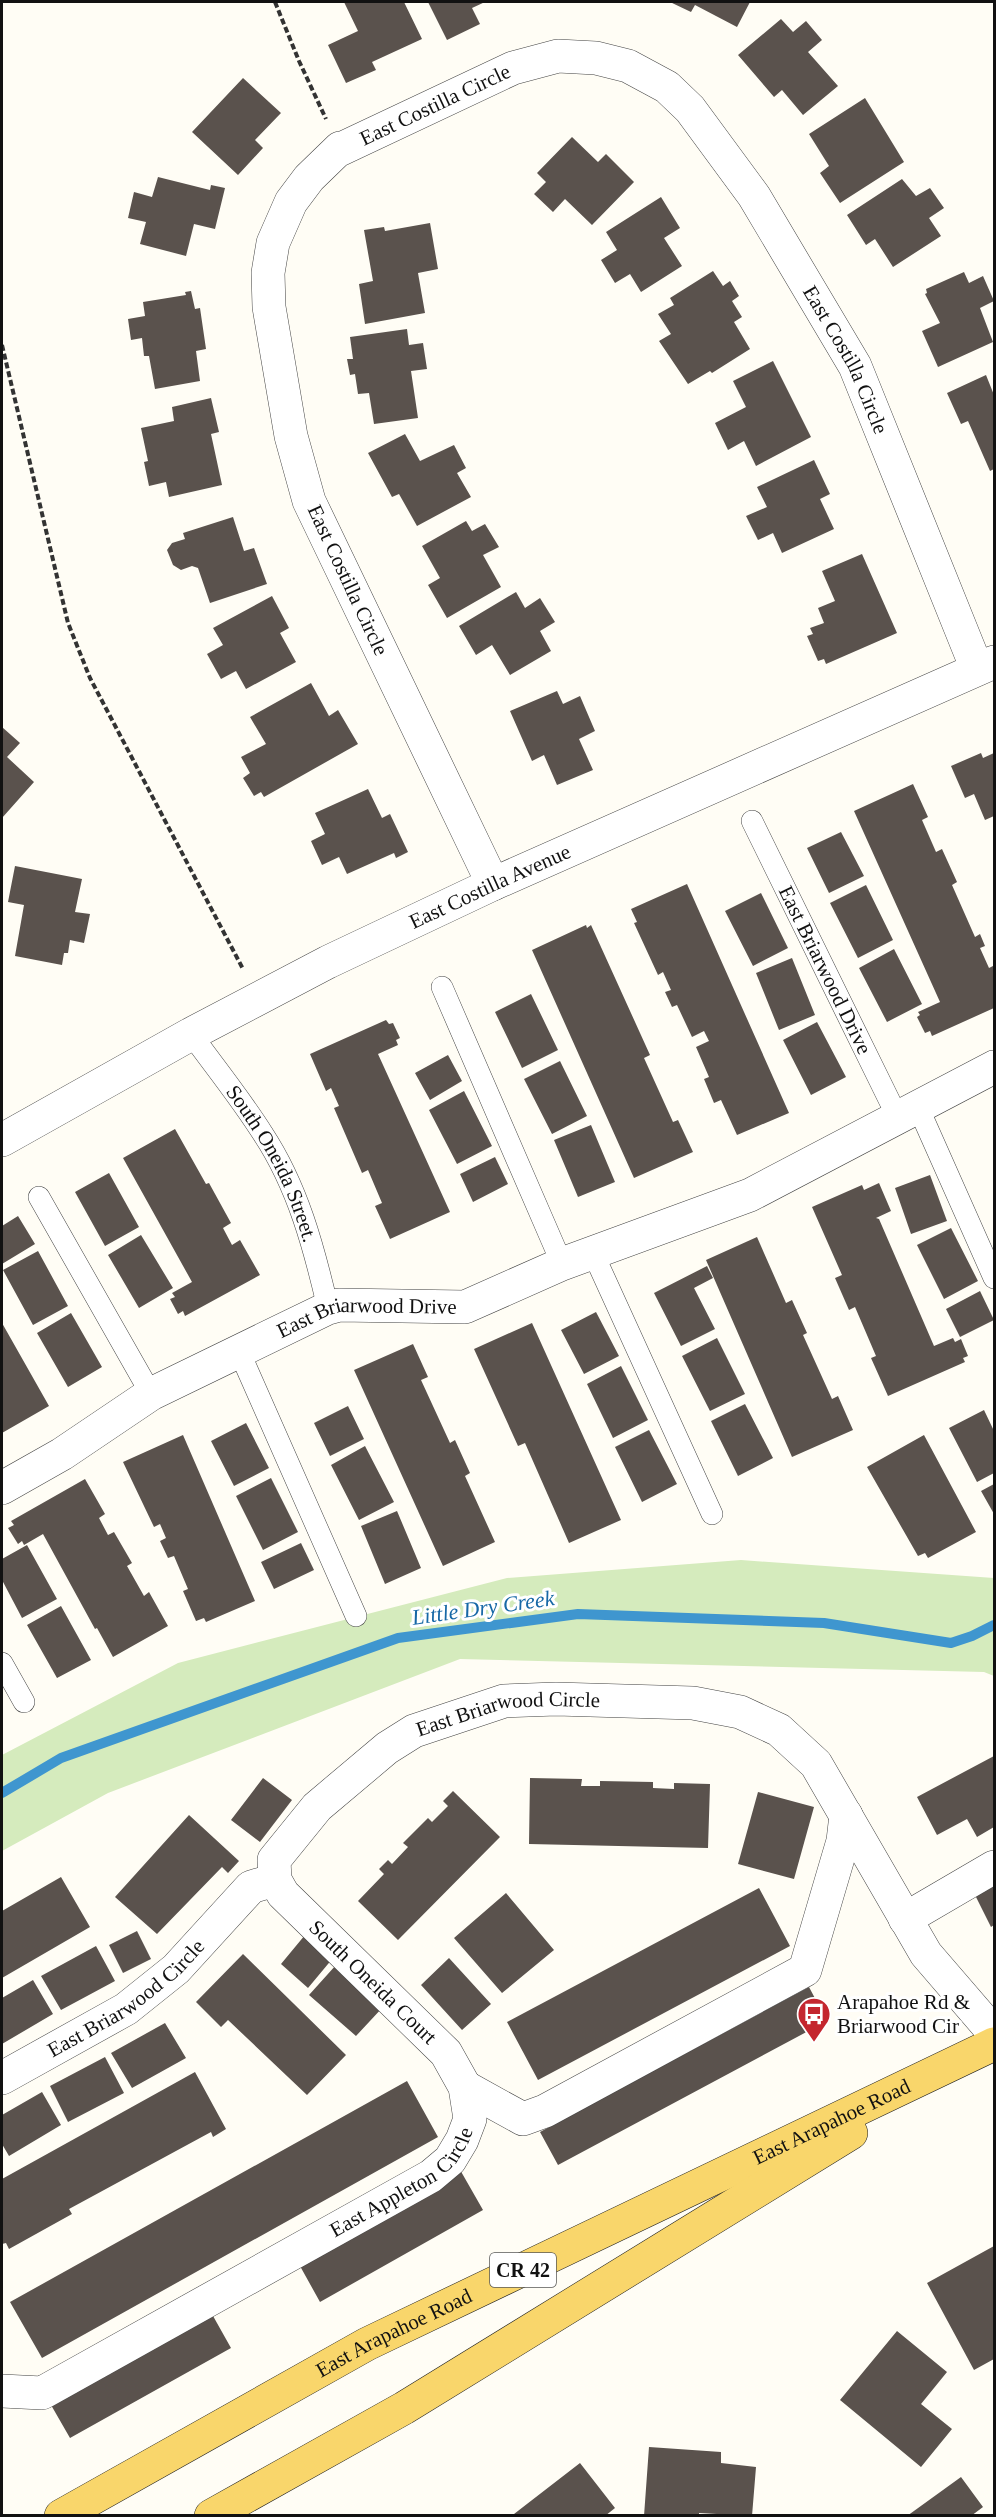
<svg xmlns="http://www.w3.org/2000/svg" width="996" height="2517" font-family="Georgia,serif">
<style>
.green{fill:#d5ebbd}
.lines{fill:none;stroke-linecap:round;stroke-linejoin:round}
.stream{stroke:#3f96cf;stroke-width:10}
.building{fill:#5a524d}
.service-casing{stroke:#444;stroke-width:22}
.minor-casing{stroke:#444;stroke-width:34}
.primary-casing{stroke:#222;stroke-width:34}
.path{stroke:#333;stroke-width:4;stroke-dasharray:6 3;stroke-linecap:butt}
.service{stroke:#fff;stroke-width:21}
.minor{stroke:#fff;stroke-width:33}
.primary{stroke:#f9d66b;stroke-width:33}
.labels{text-anchor:middle;stroke-width:6;stroke-linejoin:round;paint-order:stroke}
.shield{fill:#fff;stroke:#585858;stroke-width:1.5}
.shield-label{font-size:20px;font-weight:bold;fill:#111}
.street-label{font-size:21px;fill:#111;stroke:#fff}
.poi-label{font-size:21px;fill:#111;stroke:#fff;text-anchor:start}
.water-label{font-size:22px;font-style:italic;fill:#1768a6;stroke:#fff}
</style>
<rect width="100%" height="100%" fill="#fffdf5"/>
<path class="green" d="M741 1560 994 1578V1676L984 1672 460 1659 108 1793 2 1851V1755L178 1663 507 1578Z"/>
<g class="lines">
<path class="stream" d="M2 1793 61 1758 398 1638 578 1614 824 1623 951 1643 972 1636 994 1625"/>
</g>
<path class="building" d="M344 2H404L422 39 372 62 376 70 346 83 328 45 358 31Z
M428 2H485L472 8 480 24 447 40Z
M670 2H750L737 27 695 5 691 12Z
M781 19 793 32 806 21 822 40 808 52 838 86 803 115 782 90 774 97 738 55Z
M243 78 281 113 255 140 263 148 238 175 192 132Z
M865 98 904 162 840 203 820 173 829 166 809 134Z
M572 137 598 162 606 154 634 182 592 225 565 199 553 212 534 194 546 182 537 173Z
M158 177 210 190 211 185 225 188 215 229 194 224 186 256 140 244 146 222 128 218 134 192 152 197Z
M902 179 916 196 930 188 944 208 929 218 941 236 893 267 875 239 866 245 847 215Z
M661 197 680 228 664 238 682 266 641 292 630 274 615 283 601 260 617 250 606 232Z
M430 223 438 269 418 273 425 313 365 324 359 284 373 281 364 230 384 227 385 231Z
M713 271 723 286 730 281 739 296 732 301 742 317 734 322 750 349 712 373 710 371 688 384 659 341 671 334 658 314 674 305 670 298Z
M964 272 969 283 983 276 994 301 980 308 993 342 938 367 922 331 940 323 925 294 927 293 926 289Z
M191 291 195 309 200 308 206 349 196 351 200 381 155 389 149 356H144L142 338 131 340 128 319 145 316 143 302 186 295 185 292Z
M407 329 409 345 423 343 427 369 411 371 418 418 374 424 369 393 358 394 355 374 350 375 347 359H353L350 337Z
M773 361 811 437 756 466 744 441 728 450 715 423 746 407 733 381Z
M986 375 994 395V469L990 471 968 421 961 424 947 393Z
M211 398 219 432 211 434 222 485 169 497 166 482 149 486 144 462 148 461 141 428 174 421 172 407Z
M405 434 420 461 454 445 466 468 457 473 471 497 417 526 399 494 392 497 368 453Z
M814 460 830 494 820 499 834 529 782 553 773 533 758 540 746 516 767 507 757 487Z
M233 517 244 551 254 548 267 584 210 603 198 568 192 566 181 570 173 565 167 550 172 543 185 539 183 533Z
M466 521 472 531 485 524 499 547 483 555 501 587 447 618 428 585 440 578 422 546Z
M862 554 897 633 826 664 824 659 818 661 807 636 813 634 810 628 824 623 818 608 835 601 822 571Z
M516 592 525 608 540 598 555 622 540 631 551 651 510 675 492 645 476 655 459 626Z
M272 596 289 628 280 633 296 662 246 689 236 671 221 679 207 654 223 645 213 628Z
M311 683 329 716 338 710 358 744 264 797 261 792 254 796 243 778 250 773 241 757 266 744 250 717Z
M557 691 563 704 580 696 595 731 579 739 593 770 557 785 544 755 532 761 510 711Z
M2 727 20 743 7 757 34 782 2 818Z
M981 753 983 758 994 753V816L985 820 974 794 965 798 951 766Z
M913 784 928 817 922 820 936 852 942 849 957 882 952 885 975 937 980 934 985 946 980 948 989 968 993 966 994 969V1008L932 1036 930 1031 925 1033 917 1017 920 1015 918 1012 940 1002 854 811Z
M368 789 382 818 390 814 408 852 396 858 394 853 347 874 339 857 322 865 311 841 325 834 315 813Z
M841 832 864 876 829 893 807 848Z
M15 866 82 879 75 912 90 914 84 943 70 940 68 953H64L62 965 15 956 24 905 8 902Z
M687 884 789 1113 737 1135 721 1100 714 1103 704 1079 709 1077 696 1047 709 1041 704 1031 692 1037 677 1005 672 1007 665 992 671 990 663 972 658 975 634 923 637 922 631 909Z
M866 885 893 940 858 958 830 903Z
M761 893 788 948 753 966 725 911Z
M586 925 587 928 591 925 650 1055 644 1058 673 1122 678 1120 693 1152 634 1178 532 950Z
M894 949 922 1004 887 1022 859 968Z
M792 958 815 1015 779 1030 756 973Z
M531 994 558 1050 522 1068 495 1012Z
M386 1020 389 1024 393 1023 400 1038 396 1040 398 1045 378 1054 450 1212 390 1239 375 1206 382 1203 368 1170 362 1173 334 1108 339 1106 331 1088 326 1091 310 1054Z
M817 1022 846 1077 811 1095 783 1040Z
M448 1055 462 1081 430 1100 415 1073Z
M560 1061 587 1116 552 1134 524 1079Z
M464 1091 492 1146 457 1164 429 1110Z
M591 1125 615 1182 578 1197 554 1140Z
M175 1129 206 1184 209 1183 231 1223 223 1228 232 1245 240 1240 260 1275 185 1316 183 1311 178 1314 170 1299 175 1297 172 1293 192 1282 123 1158Z
M495 1157 508 1184 473 1202 460 1174Z
M109 1173 139 1227 105 1246 75 1192Z
M930 1175 947 1221 911 1234 895 1188Z
M879 1183 891 1211 876 1218 879 1219 934 1346 953 1338 955 1342 961 1339 968 1356 963 1358 965 1362 888 1396 871 1358 876 1356 855 1307 849 1310 835 1278 842 1275 812 1207 862 1185 864 1190Z
M18 1216 35 1244 2 1264V1226Z
M951 1228 978 1281 944 1299 917 1245Z
M141 1235 173 1288 139 1308 108 1255Z
M757 1237 786 1303 792 1300 807 1333 803 1335 832 1399 838 1396 853 1430 792 1457 706 1260Z
M38 1251 68 1306 33 1325 3 1270Z
M707 1266 713 1278 694 1288 715 1329 681 1346 654 1293Z
M980 1291 994 1320 960 1337 946 1309Z
M596 1312 619 1356 584 1374 561 1330Z
M71 1313 102 1367 68 1387 37 1333Z
M2 1323 49 1406 2 1433Z
M532 1323 621 1520 569 1543 525 1443 518 1446 474 1349Z
M717 1338 745 1394 710 1411 682 1356Z
M413 1344 428 1377 421 1380 450 1443 455 1440 470 1473 465 1476 495 1542 443 1566 354 1370Z
M621 1366 648 1420 613 1438 587 1384Z
M745 1404 773 1458 738 1476 711 1421Z
M348 1406 364 1439 330 1456 314 1423Z
M984 1410 994 1431V1473L977 1482 949 1428Z
M246 1423 269 1468 234 1486 211 1441Z
M649 1430 677 1484 642 1502 615 1447Z
M183 1435 255 1601 206 1622 204 1618 196 1621 183 1591 188 1589 174 1556 168 1558 160 1541 166 1538 160 1524 154 1527 123 1462Z
M924 1435 976 1532 928 1558 925 1553 918 1556 867 1467Z
M365 1446 394 1502 359 1520 331 1465Z
M271 1478 298 1532 263 1550 236 1496Z
M85 1479 105 1514 99 1518 108 1535 114 1532 132 1563 127 1566 144 1596 149 1592 168 1626 113 1657 97 1628 95 1629 43 1534 24 1545 22 1541 18 1544 8 1528 14 1525 11 1521Z
M994 1484V1514L981 1491Z
M397 1511 421 1568 385 1584 361 1526Z
M301 1543 314 1570 274 1589 261 1562Z
M27 1545 57 1599 22 1618 2 1580V1559Z
M61 1606 91 1660 57 1678 27 1625Z
M994 1756V1827L977 1837 967 1819 937 1835 917 1797Z
M263 1778 292 1800 260 1842 231 1820Z
M530 1778 582 1779 581 1786H600V1781L653 1782V1788L674 1789V1783L710 1784 708 1848 529 1844Z
M453 1791 500 1837 398 1940 358 1901 384 1874 379 1869 388 1860 392 1864 408 1847 403 1843 428 1818 432 1822 448 1806 443 1801Z
M758 1792 814 1807 794 1879 738 1864Z
M189 1815 239 1861 228 1873 222 1867 157 1934 115 1897Z
M61 1877 90 1927 2 1978V1911Z
M994 1880V1925L991 1927 973 1891Z
M759 1888 790 1946 538 2080 507 2022Z
M506 1893 554 1950 502 1993 454 1938Z
M137 1931 151 1959 123 1973 109 1945Z
M305 1935 333 1958 308 1988 281 1964Z
M96 1946 115 1981 61 2010 41 1976Z
M243 1954 346 2055 307 2095 228 2020 221 2027 196 2002Z
M449 1958 491 2004 462 2030 421 1985Z
M336 1965 383 2007 356 2036 309 1995Z
M33 1980 53 2014 2 2044V1998Z
M809 1987 827 2021 558 2165 540 2132Z
M165 2023 186 2058 132 2088 111 2053Z
M105 2057 124 2093 68 2122 50 2086Z
M195 2072 226 2129 213 2137 211 2132 69 2209 72 2214 9 2249 6 2243 2 2244V2179Z
M407 2081 438 2137 42 2358 10 2302Z
M42 2092 61 2125 9 2156 2 2144V2115Z
M459 2168 483 2210 320 2302 300 2266Z
M994 2246V2359L974 2370 927 2283Z
M208 2307 231 2348 70 2438 47 2398Z
M897 2331 947 2372 921 2404 952 2429 921 2467 840 2400Z
M649 2447 721 2452V2463L756 2467 752 2516 699 2513V2516H644Z
M580 2463 615 2508 605 2516H515L514 2514Z
M961 2477 983 2507 971 2516H907Z"/>
<g class="lines">
<g class="service-casing">
<g id="service">
<path id="s1" d="M752 821 898 1118"/>
<path d="M442 987 562 1264"/>
<path id="s2" d="M191 1034C215 1067 241 1099 263 1134 298 1187 314 1248 328 1308"/>
<path d="M918 1107 994 1278"/>
<path d="M39 1197 151 1394"/>
<path d="M593 1253 712 1514"/>
<path d="M239 1351 356 1616"/>
<path d="M2 1663 24 1702"/>
</g>
</g>
<g class="minor-casing">
<g id="minor">
<path id="s3" d="M493 884 309 501 291 436 269 307 268 273 273 243 291 202 309 178 340 148 339 150 513 68 558 56 596 58 628 66 667 87 690 109 754 196 855 366 977 669"/>
<path id="s4" d="M2 1140 191 1034 328 962 493 884 994 662"/>
<path id="s5" d="M2 1488 62 1454 151 1394 328 1308 339 1305 465 1307 562 1264 750 1195 994 1067"/>
<path d="M905 1919 994 1867"/>
<path id="s6" d="M2 2078 126 2009 176 1969 251 1887 275 1880"/>
<path d="M465 2087 523 2119 545 2111 805 1970 843 1841 846 1815"/>
<path id="s7" d="M2 2391 42 2393 431 2176 450 2160 462 2140 470 2119 465 2087 446 2053 283 1894 275 1880 274 1860 317 1807 387 1748 414 1731 504 1701 556 1699 693 1703 740 1712 779 1730 816 1764 926 1954 994 2033"/>
</g>
</g>
<g class="primary-casing">
<g id="primary">
<path id="s8" d="M61 2516 367 2344 994 2044"/>
<path d="M211 2516 404 2408 851 2133"/>
</g>
</g>
<path class="path" d="M275 2 299 61 326 119
M2 345 68 623 90 678 243 969"/>
<use href="#service" class="service"/>
<use href="#minor" class="minor"/>
<use href="#primary" class="primary"/>
</g>
<defs>
<g id="bus-pin" transform="scale(1.725)"><path d="M0 17L-7.5 6A9.5 9.5 0 1 1 7.5 6Z" fill="#c4262e" stroke="#fff"/><path d="M-5-6H5V4H4V6H2V4H-2V6H-4V4H-5ZM-3.5-4V0h7V-4ZM-3.5 1.2v1.5H-2V1.2ZM2 1.2v1.5H3.5V1.2Z" fill="#fff"/></g>
</defs>
<g fill-rule="evenodd">
<use href="#bus-pin" x="814" y="2014"/>
</g>
<g class="labels">
<rect class="shield" x="490" y="2253" width="66" height="34" rx="4.5"/>
<g class="shield-label">
<text x="523" y="2277">CR 42</text>
</g>
<g class="street-label">
<text dy="7" stroke="none"><textPath href="#s3" startOffset="914">East Costilla Circle</textPath></text>
<text dy="7" stroke="none"><textPath href="#s3" startOffset="1490">East Costilla Circle</textPath></text>
<text transform="translate(348 580) rotate(65)" y="7">East Costilla Circle</text>
<text dy="7" stroke="none"><textPath href="#s4" startOffset="550">East Costilla Avenue</textPath></text>
<text dy="7" stroke="none"><textPath href="#s1" startOffset="166">East Briarwood Drive</textPath></text>
<text dy="7" stroke="none"><textPath href="#s2" startOffset="154">South Oneida Street.</textPath></text>
<text dy="7" stroke="none"><textPath href="#s5" startOffset="410">East Briarwood Drive</textPath></text>
<text dy="7" stroke="none"><textPath href="#s7" startOffset="1180">East Briarwood Circle</textPath></text>
<text transform="translate(373 1982) rotate(44)" y="7">South Oneida Court</text>
<text dy="7" stroke="none"><textPath href="#s6" startOffset="148">East Briarwood Circle</textPath></text>
<text dy="7" stroke="none"><textPath href="#s8" startOffset="866">East Arapahoe Road</textPath></text>
<text dy="7" stroke="none"><textPath href="#s7" startOffset="459">East Appleton Circle</textPath></text>
<text dy="7" stroke="none"><textPath href="#s8" startOffset="380">East Arapahoe Road</textPath></text>
</g>
<g class="poi-label">
<text x="837" y="2009">Arapahoe Rd &amp;<tspan x="837" dy="24">Briarwood Cir</tspan></text>
</g>
<g class="water-label">
<text transform="translate(483 1607) rotate(-8)" y="8">Little Dry Creek</text>
</g>
</g>
<rect width="996" height="2517" fill="none" stroke="#111111" stroke-width="6"/>
</svg>
